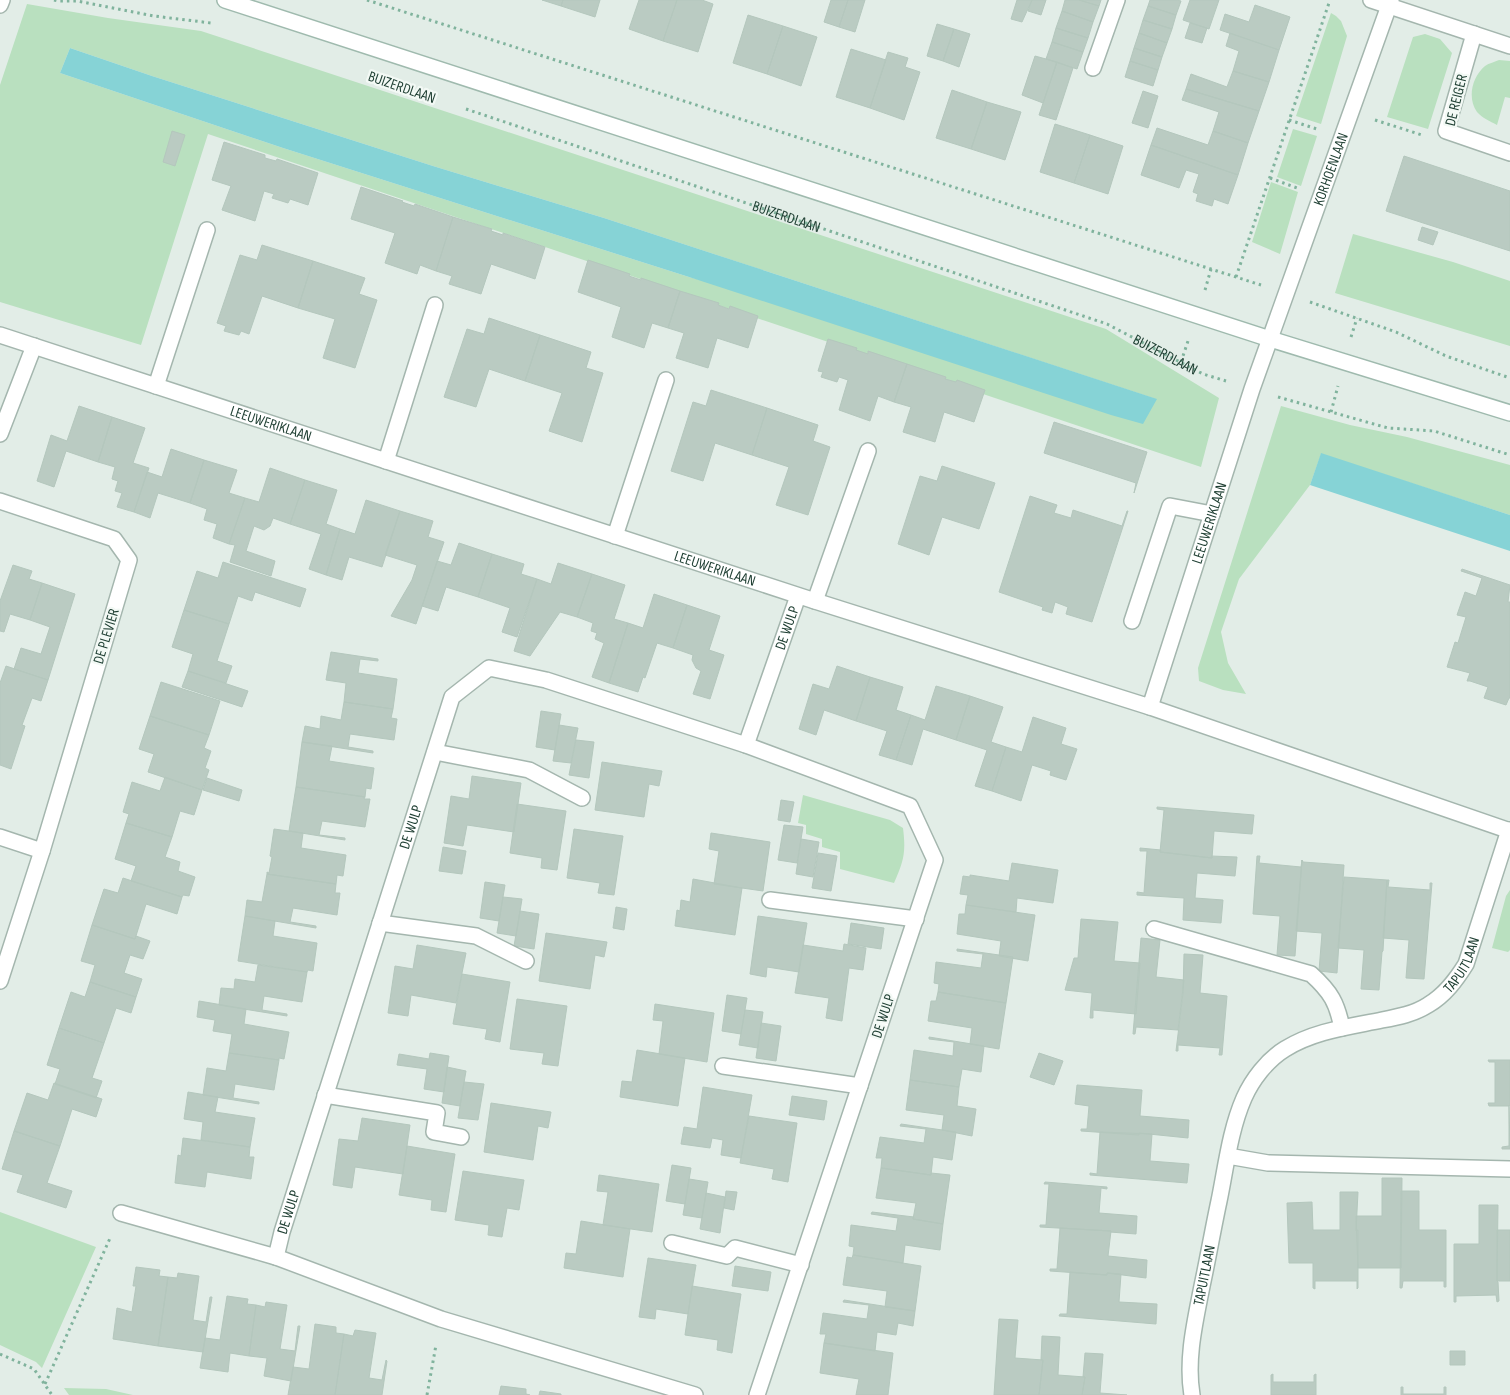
<svg xmlns="http://www.w3.org/2000/svg" width="1510" height="1395" font-family="'Sofia Sans Condensed',sans-serif">
<style>
.green{fill:#b9e0bf;fill-rule:evenodd}
.water{fill:#86d3d6}
.building{fill:#bacbc2;stroke:#b4c7bd}
.lines{fill:none;stroke-linecap:round;stroke-linejoin:round}
.lane-casing{stroke:#a4b6ae;stroke-width:18}
.street-casing{stroke:#a4b6ae;stroke-width:18}
.secondary-casing{stroke:#9fbaae;stroke-width:18}
.path{stroke:#80b39d;stroke-width:3;stroke-dasharray:2.5 4;stroke-linecap:butt}
.lane{stroke:#fff;stroke-width:15}
.street{stroke:#fff;stroke-width:15}
.secondary{stroke:#fff;stroke-width:15}
.labels{text-anchor:middle;stroke-width:4.5;stroke-linejoin:round;paint-order:stroke}
.street-label{font-size:15px;fill:#204034;stroke:#f3f9f5}
</style>
<rect width="100%" height="100%" fill="#e2ede7"/>
<path class="green" d="M27 4 108 18 201 31 1106 329 1219 398 1201 467 208 134 141 345 0 302V85ZM70 48 152 76 433 166 604 218 1156 399 689 277 283 148 60 73Z
M1331 13 1336 16 1341 21 1347 36 1321 124 1296 116Z
M1425 34 1440 39 1452 53 1428 129 1387 117 1413 37Z
M1499 60 1510 61V98L1505 97 1497 125C1490 121 1482 118 1477 112 1467 98 1472 77 1485 66 1489 63 1495 62 1499 60Z
M1293 129 1317 136 1301 186 1277 177Z
M1271 182 1298 192 1280 254 1252 242Z
M1353 234 1453 262 1510 281V346L1335 293Z
M1281 406 1350 425 1407 437 1510 465V515L1321 454 1310 485 1239 579 1221 632 1228 663 1246 694 1223 690 1199 681 1198 668Z
M803 795 890 820 903 828C906 852 904 861 894 883L840 869V852L822 847V839L806 834V825L798 823Z
M1510 890V950L1508 952 1492 948 1506 896Z
M0 1212 96 1247 42 1368 36 1362 0 1345Z
M64 1388 106 1389 133 1395H69Z"/>
<path class="water" d="M70 48 152 76 433 166 604 218 1157 399 1143 424 1111 415 689 277 283 148 60 73Z
M1321 453 1510 515V551L1310 485Z"/>
<path class="building" d="M542 0H563L561 6Z
M563 0H600L595 17 561 6Z
M639 0H677L663 41 629 29Z
M677 0H702L713 4 698 52 663 41Z
M831 0H848L839 27 824 22Z
M848 0H865L855 32 839 27Z
M1017 0H1032L1022 22 1011 19Z
M1032 0H1046L1041 15 1028 11Z
M1065 0H1079L1099 6 1093 22 1062 11Z
M1079 0H1101L1099 6Z
M1150 0H1177L1181 1 1176 15 1148 6Z
M1190 0H1219L1209 29 1183 20Z
M1255 5 1290 17 1279 50 1220 30 1225 14 1249 22Z
M1148 6 1176 15 1172 29 1143 20Z
M1062 11 1093 22 1088 38 1056 28Z
M748 15 783 26 767 74 733 63Z
M1143 20 1172 29 1167 43 1139 33Z
M1190 23 1207 28 1202 43 1185 38Z
M937 24 954 29 943 61 927 56Z
M783 26 817 37 801 86 767 74Z
M1056 28 1088 38 1083 52 1052 42Z
M954 29 970 34 959 67 943 61Z
M1139 33 1167 43 1162 57 1134 48Z
M1230 33 1279 50 1269 82 1233 71 1239 51 1226 46Z
M1052 42 1083 52 1077 69 1046 59Z
M1134 48 1162 57 1158 70 1130 61Z
M851 49 886 60 870 108 836 97Z
M888 52 908 58 905 67 920 72 904 120 870 108Z
M1035 56 1057 62 1043 103 1022 95Z
M1130 61 1158 70 1153 86 1125 77Z
M1057 62 1073 68 1056 120 1039 115Z
M1233 71 1269 82 1259 111 1186 89 1191 74 1227 87Z
M1186 89 1259 111 1248 143 1213 131 1219 112 1182 100Z
M952 90 987 102 971 149 936 138Z
M1143 91 1158 96 1148 128 1132 123Z
M987 102 1021 112 1005 160 971 149Z
M1055 124 1090 135 1074 183 1040 172Z
M1157 128 1208 145 1213 131 1248 143 1238 175 1151 145Z
M172 131 185 135 175 166 163 162Z
M1090 135 1123 146 1108 194 1074 183Z
M224 142 265 155V158L276 161 277 159 318 173 308 205 290 199 288 203 272 198 274 194 264 191 255 221 222 210 231 186 212 180Z
M1151 145 1238 175 1228 204 1214 199 1212 206 1196 201 1198 194 1193 192 1199 174 1186 170 1179 188 1141 175Z
M1404 156 1510 191V251L1386 211Z
M361 187 403 201 402 202 414 206 415 204 453 217 436 271 420 265 417 274 385 263 395 233 351 219Z
M453 217 492 229 491 231 503 235V233L545 247 535 279 491 264 481 294 449 284 452 276 436 271Z
M1422 227 1438 232 1433 245 1418 240Z
M262 245 313 261 298 308 262 296 249 334 241 331 239 335 224 331 226 326 217 323 240 255 257 260Z
M588 260 630 274 629 276 641 280V278L680 291 668 328 652 323 644 348 612 337 621 307 578 292Z
M313 261 365 278 359 294 377 300 355 368 323 358 335 319 298 308Z
M680 291 719 303 718 305 729 309 730 306 758 316 748 348 717 338 708 368 676 358 684 333 668 328Z
M489 318 540 335 525 381 489 369 476 407 444 397 467 329 484 334Z
M540 335 591 352 586 368 603 373 582 442 549 431 562 393 525 381Z
M828 339 857 348 856 350 868 354V351L907 364 894 402 878 396 870 421 839 410 848 380 839 377 837 382 821 377 823 372 818 371Z
M907 364 946 377 945 379 956 382 957 380 985 390 974 422 944 412 935 442 903 432 911 407 894 402Z
M711 390 767 408 752 455 715 443 703 481 671 471 693 402 706 406Z
M79 406 112 417 98 462 66 451 54 487 37 481 51 435 67 441Z
M767 408 818 425 813 441 830 447 808 515 776 505 789 467 752 455Z
M112 417 145 428 133 463 149 468 134 512 117 507 122 493 115 491 118 481 112 479 115 467 98 462Z
M1054 422 1147 452 1134 493 1136 483 1044 453Z
M171 449 204 460 190 503 158 493 150 518 134 512 147 472 162 477Z
M204 460 237 470 229 493 245 498 229 544 213 538 217 524 204 520 207 509 190 503Z
M942 466 995 483 979 529 942 517 929 555 898 544 920 476 937 481Z
M270 468 305 480 290 524 273 518 270 526 264 530 254 526 246 551 275 561 271 576 230 562 235 545 229 544 245 498 259 502Z
M305 480 337 490 326 524 340 529 326 575 309 569 321 534 290 524Z
M1030 496 1057 505 1054 513 1071 518 1073 510 1122 526 1127 511H1128L1092 622 1066 614 1068 607 1055 602 1052 613 1042 610 1043 607 999 592Z
M366 500 400 511 382 567 349 557 342 580 326 575 340 529 355 534Z
M400 511 433 521 428 537 444 542 416 624 391 616 412 580 417 565 385 555Z
M459 543 492 554 478 597 446 587 438 611 422 606 437 561 451 565Z
M492 554 524 564 521 574 537 579 517 637 502 632 510 608 478 597Z
M223 562 306 589 300 607 255 592 252 601 238 596 229 624 184 610 197 571 218 578Z
M558 563 592 574 577 617 560 612 530 656 514 651 537 579 551 584Z
M13 565 32 571 29 579 42 583 30 620 10 614 4 632 0 631V601Z
M1462 569 1510 585 1508 602H1510V698H1509L1506 705 1484 698 1488 687 1470 681H1467L1470 673 1447 667 1455 642 1458 643 1466 617 1457 615 1465 592 1476 596 1482 578 1461 571Z
M592 574 625 585 614 619 628 623 609 683 592 677 604 643 595 639 597 633 591 631 593 623 577 617Z
M42 583 75 594 48 680 14 669 21 648 41 654 50 627 30 620Z
M654 594 687 605 673 648 657 643 645 678 643 677 638 692 609 683 628 623 643 628Z
M687 605 720 616 709 650 724 655 710 699 693 694 701 671 696 668 692 660 693 655 673 648Z
M184 610 229 624 217 661 232 666 226 683 188 671 193 654 172 647Z
M331 652 378 659V661L360 659 358 673 397 679 393 709 344 702 346 683 326 680Z
M6 666 48 680 41 701 32 698 22 725 25 726 11 769 0 765V683Z
M837 666 870 677 856 721 824 710 816 735 799 729 813 684 829 689Z
M188 671 248 691 242 707 182 687Z
M870 677 903 687 896 710 911 715 896 760 879 755 887 731 856 721Z
M161 682 220 701 209 735 150 716Z
M936 686 970 696 956 740 923 729 912 765 896 760 911 715 925 720Z
M970 696 1003 707 991 742 1006 747 992 791 975 786 987 750 956 740Z
M344 702 393 709 391 718 397 719 394 740 350 734 348 747 373 751V753L302 742 305 726 320 729 321 716 341 720Z
M541 711 561 714 555 750 536 747Z
M150 716 209 735 204 748 211 751 205 768 209 770 202 790 148 772 154 754 139 749Z
M1033 717 1066 728 1061 744 1077 749 1066 780 1050 775 1051 771 1032 765 1021 801 992 791 1006 747 1022 752Z
M559 725 578 728 571 763 553 761Z
M576 740 594 742 589 778 569 775Z
M302 742 332 746 329 761 374 768 371 789 366 788 365 797 296 787Z
M602 762 662 771 659 786 649 784 644 817 595 810Z
M472 776 521 783 514 832 467 825 463 846 444 843 451 796 469 799Z
M165 777 202 790 194 815 180 811 172 837 126 823 129 814 123 812 132 782 160 791Z
M207 778 242 790 239 801 203 790Z
M296 787 365 797 364 799H370L365 827 322 821 319 835 345 838V840L289 831Z
M781 800 794 802 790 822 778 820Z
M517 804 566 811 557 870 541 868 542 858 510 853Z
M1157 807 1254 815 1252 834 1214 831 1212 858 1160 852 1164 810 1157 809Z
M126 823 172 837 165 857 180 862 178 871 195 877 189 896 183 895 182 897 131 881 136 866 115 859Z
M784 825 803 827 797 863 778 860Z
M274 829 303 833 301 848 346 855 343 876 337 875 336 884 267 874V872L269 873 272 857 270 856Z
M574 829 623 836 614 895 598 893 600 883 567 878Z
M711 833 770 842 763 891 714 884 719 851 709 849Z
M801 839 819 842 813 877 796 874Z
M443 847 466 851 462 874 439 871Z
M1140 848 1161 850 1160 852 1212 858 1211 856 1237 857 1235 876 1197 873 1195 898 1223 900 1221 923 1183 920 1184 898 1137 895V892L1144 893 1147 851H1140Z
M818 853 837 856 831 891 812 888Z
M1257 856H1260L1259 863 1301 867 1302 860 1295 956 1277 955 1280 916 1253 914Z
M1302 860 1303 862 1344 865 1337 973 1319 971 1322 933 1296 931Z
M1012 863 1058 870 1053 903 1017 898 1016 912 966 905 968 895 960 894 963 876 970 877V875L1009 881Z
M267 874 336 884 335 893H340L337 915 293 908 290 922 316 926V928L245 916 247 900 262 902Z
M1344 877 1387 880 1383 951 1382 952 1379 990 1361 989 1364 950 1338 948Z
M123 878 182 897 177 914 146 904 135 939 92 925 104 889 118 893Z
M693 879 742 888 735 935 675 926 677 910 680 911 681 900 690 902Z
M1387 880H1389L1388 887 1430 890V883H1432L1424 979 1406 978 1409 940 1383 938Z
M485 882 505 885 499 921 480 918Z
M503 897 522 899 516 936 497 933Z
M966 905 1035 915 1028 961 999 956 1001 941 957 934 959 914H965Z
M616 907 627 909 624 930 613 928Z
M520 911 539 914 534 949 514 946Z
M245 916 275 921 273 936 317 943 313 971 308 970 307 972 238 961Z
M758 916 807 923 799 972 767 967 766 977 750 974Z
M1081 919 1118 922 1114 961 1140 963 1136 1014 1093 1010V1018H1090L1092 993 1065 990 1074 958H1078Z
M851 923 884 928 881 949 848 944Z
M92 925 135 939 136 936 150 941 143 959 130 955 124 973 142 979 136 997 90 982 95 965 81 961Z
M546 933 607 942 604 957 595 955 590 989 539 981Z
M1141 938 1160 940 1156 977 1184 980 1178 1030 1136 1027 1135 1034H1133Z
M844 944 866 948 863 970 849 968 842 1021 826 1018 829 998 795 993 803 945 843 951Z
M417 945 466 953 456 1003 411 995 408 1016 388 1013 395 966 413 969Z
M957 949 1013 957 1006 1003 938 992 939 984 934 983 936 962 981 968 983 954 957 951Z
M1184 954 1203 955 1200 993 1227 996 1222 1055H1219L1220 1048 1178 1045V1051H1176L1183 993Z
M258 965 307 972 302 1002 264 996 262 1010 287 1014V1016L219 1005 221 988 234 989 235 979 255 982Z
M462 974 510 982 500 1042 485 1039 487 1029 453 1024Z
M90 982 136 997 131 1013 116 1008 104 1043 59 1028 71 992 85 997Z
M938 992 1006 1003 999 1049 970 1044 972 1028 928 1021 931 1001H936Z
M727 995 747 998 741 1034 722 1031Z
M517 999 567 1006 558 1066 542 1064 544 1053 510 1049Z
M199 1001 246 1009 244 1024 289 1032 284 1059 279 1058V1060L229 1053 232 1034 213 1031 215 1020 197 1017Z
M655 1004 714 1013 707 1062 659 1054 663 1021 653 1020Z
M745 1010 763 1012 758 1048 739 1045Z
M761 1023 781 1026 776 1061 756 1058Z
M59 1028 104 1043 92 1078 102 1081 96 1098 55 1084 60 1069 47 1065Z
M929 1037 984 1046 981 1072 962 1069 959 1087 910 1080 914 1050 953 1056 954 1042 929 1039Z
M637 1050 685 1058 678 1106 620 1097 622 1081 632 1082Z
M229 1053 279 1060 274 1090 235 1084 233 1098 259 1102V1104L203 1095 207 1068 226 1071Z
M430 1053 449 1056 444 1092 424 1089 427 1069 397 1065 399 1054 429 1059Z
M1039 1053 1063 1061 1054 1085 1030 1077Z
M1488 1060H1510V1105L1509 1106H1489L1488 1103H1495V1062H1489Z
M447 1067 466 1071 460 1106 442 1103Z
M910 1080 959 1087 957 1106 976 1109 972 1136 942 1130 944 1115 906 1110Z
M464 1082 484 1084 478 1120 458 1118Z
M54 1083 102 1099 96 1117 72 1109 60 1146 14 1131 27 1093 48 1100Z
M1077 1085 1142 1090 1140 1116 1189 1120 1188 1138 1139 1133V1135L1081 1131V1129H1087L1089 1106 1075 1104Z
M703 1087 752 1095 741 1158 721 1155 723 1140 712 1138 710 1148 681 1144 684 1127 697 1129Z
M188 1092 218 1097 215 1112 255 1118 250 1147 201 1140 203 1122 184 1119Z
M792 1096 827 1101 824 1120 789 1115Z
M491 1103 551 1112 548 1128 538 1126 533 1160 484 1152Z
M1509 1105 1510 1149H1502V1147L1509 1146Z
M749 1116 797 1123 788 1182 772 1179 774 1169 740 1163Z
M362 1118 410 1125 403 1174 355 1167 352 1188 333 1185 339 1139 358 1141Z
M901 1124 956 1132 952 1160 933 1157 931 1175 881 1168 882 1158H876L880 1137 924 1143 926 1129 900 1126Z
M14 1131 60 1146 47 1183 72 1191 66 1208 17 1192 23 1175 2 1169Z
M1100 1132 1152 1134 1150 1161 1189 1164 1187 1183 1090 1175V1173L1097 1174Z
M183 1138 250 1147 249 1157H254L251 1179 207 1172 205 1187 175 1183 178 1155 181 1156Z
M407 1146 455 1154 446 1212 431 1210 432 1200 399 1195Z
M672 1165 691 1168 685 1204 666 1201Z
M881 1168 931 1175V1173L950 1175 943 1224 913 1219 916 1203 876 1198Z
M463 1171 524 1180 519 1210 507 1208 502 1237 488 1235 489 1225 455 1220Z
M599 1175 659 1184 652 1232 603 1225 608 1192 597 1191Z
M1382 1178H1402L1401 1268H1358L1356 1216H1382Z
M689 1179 708 1182 702 1218 683 1215Z
M1045 1182 1107 1187V1189L1101 1188 1099 1213 1137 1216 1136 1234 1110 1232 1111 1231 1040 1227V1225H1046L1049 1184H1044Z
M726 1191 737 1192 734 1210 724 1208Z
M1401 1191H1419V1230H1446V1287H1444V1281H1403L1402 1288H1400Z
M1340 1192H1358L1356 1231 1358 1230V1288L1357 1289V1281H1315V1289L1313 1288V1263H1289L1287 1203 1312 1202 1313 1230H1340Z
M706 1193 725 1197 720 1233 700 1229Z
M1479 1205H1498L1497 1281 1498 1282 1499 1301 1497 1302 1496 1295 1456 1296V1302H1454V1244H1479Z
M872 1212 914 1217 913 1219 943 1224 940 1250 905 1245 903 1263 853 1255 854 1247 849 1246 851 1225 896 1231 898 1218 871 1214Z
M581 1221 630 1229 623 1277 564 1268 566 1253 576 1254Z
M1060 1228 1111 1231 1108 1256 1147 1260 1146 1278 1107 1273V1275L1050 1271V1269H1057Z
M1497 1230H1510V1281H1497Z
M853 1255 921 1266 915 1311 885 1307 887 1291 843 1285 847 1257 852 1258Z
M648 1258 696 1265 688 1314 656 1309 655 1319 639 1317Z
M735 1266 771 1272 768 1291 732 1286Z
M136 1267 160 1270 159 1276 168 1277 158 1346 113 1339 117 1308 132 1312 136 1286H133Z
M1070 1272 1107 1275V1273L1121 1274 1119 1302 1157 1304 1156 1324 1059 1316 1060 1314H1067Z
M178 1273 199 1276 193 1320 206 1322 210 1297H212L203 1352 158 1346 168 1277 177 1278Z
M692 1286 741 1294 732 1353 717 1350 718 1340 685 1335Z
M227 1296 248 1299 247 1304 256 1305 249 1356 230 1353 228 1372 200 1368 205 1338 220 1340Z
M844 1300 915 1311 913 1326 898 1323 896 1335 877 1332 875 1351 824 1343 826 1334H820L823 1313 867 1319 869 1305 843 1302Z
M266 1302 287 1305 280 1349 295 1351 298 1326H300L291 1381 264 1376 267 1358 249 1356 256 1305 265 1307Z
M999 1319 1018 1320 1015 1358 1043 1360 1039 1395H994Z
M315 1324 336 1327V1333L344 1334 335 1395H288L293 1367 309 1369Z
M355 1330 376 1333 369 1378 382 1380 386 1360 387 1361 382 1395H335L344 1334 353 1336Z
M1042 1336 1060 1337 1058 1375 1085 1377 1082 1395H1039L1043 1360H1041Z
M824 1343 893 1353 888 1395H856L859 1379 820 1373Z
M1450 1351H1465V1365H1450Z
M1085 1353 1103 1354 1100 1393 1127 1395H1082L1085 1377H1083Z
M1273 1374V1382H1314V1375L1316 1374V1395H1271V1375Z
M501 1386 526 1389V1394L530 1395H499Z
M1401 1387H1403V1394H1444V1387H1446V1395H1401Z
M540 1391 561 1394V1395H539Z"/>
<g class="lines">
<g class="lane-casing">
<path id="lane" d="M1093 68 1117 0
M1132 621 1170 506 1212 514
M435 752 529 770 582 798
M770 900 916 919
M380 923 476 936 526 961
M723 1066 860 1086
M325 1095 437 1113 434 1132 461 1137
M672 1243 727 1256 735 1248 801 1265"/>
</g>
<g class="street-casing">
<g id="street">
<path d="M1371 0 1510 46"/>
<path d="M0 5 2 0"/>
<path d="M1474 34 1446 131 1510 153"/>
<path id="s2" d="M0 335 815 601 1150 707 1252 389 1391 0"/>
<path d="M156 386 207 230"/>
<path d="M0 434 34 346"/>
<path d="M386 461 435 305"/>
<path d="M0 501 114 539 129 560 42 851 0 981"/>
<path d="M615 536 666 380"/>
<path d="M815 601 868 451"/>
<path d="M1150 707 1510 831"/>
<path id="s3" d="M746 745 798 596"/>
<path d="M0 837 42 851"/>
<path d="M1154 929 1311 974C1331 992 1337 1003 1342 1028"/>
<path d="M1228 1156 1268 1163 1510 1169"/>
<path d="M121 1213 276 1257"/>
<path id="s4" d="M695 1395 441 1319 276 1257 282 1232 452 697 489 668 546 680 746 745 910 806 935 860 757 1395"/>
<path id="s5" d="M1192 1395C1186 1359 1195 1322 1202 1286 1208 1258 1213 1229 1219 1201 1226 1167 1230 1130 1244 1098 1252 1080 1267 1060 1285 1049 1314 1031 1348 1027 1382 1020 1398 1017 1414 1014 1428 1005 1445 995 1456 980 1466 964L1509 830"/>
</g>
</g>
<g class="secondary-casing">
<path id="secondary" d="M225 0 1270 339 1510 413"/>
</g>
<g class="path">
<path d="M54 0 58 1H77L154 16 211 23"/>
<path d="M367 0 1261 285"/>
<path id="s1" d="M466 109 1107 324 1203 374 1226 381"/>
<path d="M1289 120 1317 129"/>
<path d="M1375 120 1422 135"/>
<path d="M1270 178 1297 188"/>
<path d="M1236 277 1330 0"/>
<path d="M1205 290 1211 269"/>
<path d="M1310 302 1396 332 1446 356 1510 378"/>
<path d="M1351 337 1357 318"/>
<path d="M1181 362 1188 341"/>
<path d="M1278 397 1388 428 1434 431 1510 455"/>
<path d="M1331 412 1338 386"/>
<path d="M0 1354 34 1369 52 1395"/>
<path d="M45 1384 111 1236"/>
<path d="M427 1395 436 1345"/>
</g>
<use href="#lane" class="lane"/>
<use href="#street" class="street"/>
<use href="#secondary" class="secondary"/>
</g>
<g class="labels">
<g class="street-label">
<text transform="translate(402 87) rotate(19)" y="5">BUIZERDLAAN</text>
<text transform="translate(1456 100) rotate(-76)" y="5">DE REIGER</text>
<text dy="5" stroke="none"><textPath href="#s2" startOffset="1776">KORHOENLAAN</textPath></text>
<text dy="5" stroke="none"><textPath href="#s1" startOffset="338">BUIZERDLAAN</textPath></text>
<text dy="5" stroke="none"><textPath href="#s1" startOffset="742">BUIZERDLAAN</textPath></text>
<text dy="5" stroke="none"><textPath href="#s2" startOffset="285">LEEUWERIKLAAN</textPath></text>
<text dy="5" stroke="none"><textPath href="#s2" startOffset="1402">LEEUWERIKLAAN</textPath></text>
<text dy="5" stroke="none"><textPath href="#s2" startOffset="752">LEEUWERIKLAAN</textPath></text>
<text dy="5" stroke="none"><textPath href="#s3" startOffset="124">DE WULP</textPath></text>
<text transform="translate(106 636) rotate(-73)" y="5">DE PLEVIER</text>
<text dy="5" stroke="none"><textPath href="#s4" startOffset="892">DE WULP</textPath></text>
<text dy="5" stroke="none"><textPath href="#s5" startOffset="572">TAPUITLAAN</textPath></text>
<text transform="translate(883 1016) rotate(-72)" y="5">DE WULP</text>
<text dy="5" stroke="none"><textPath href="#s4" startOffset="488">DE WULP</textPath></text>
<text dy="5" stroke="none"><textPath href="#s5" startOffset="121">TAPUITLAAN</textPath></text>
</g>
</g>
</svg>
